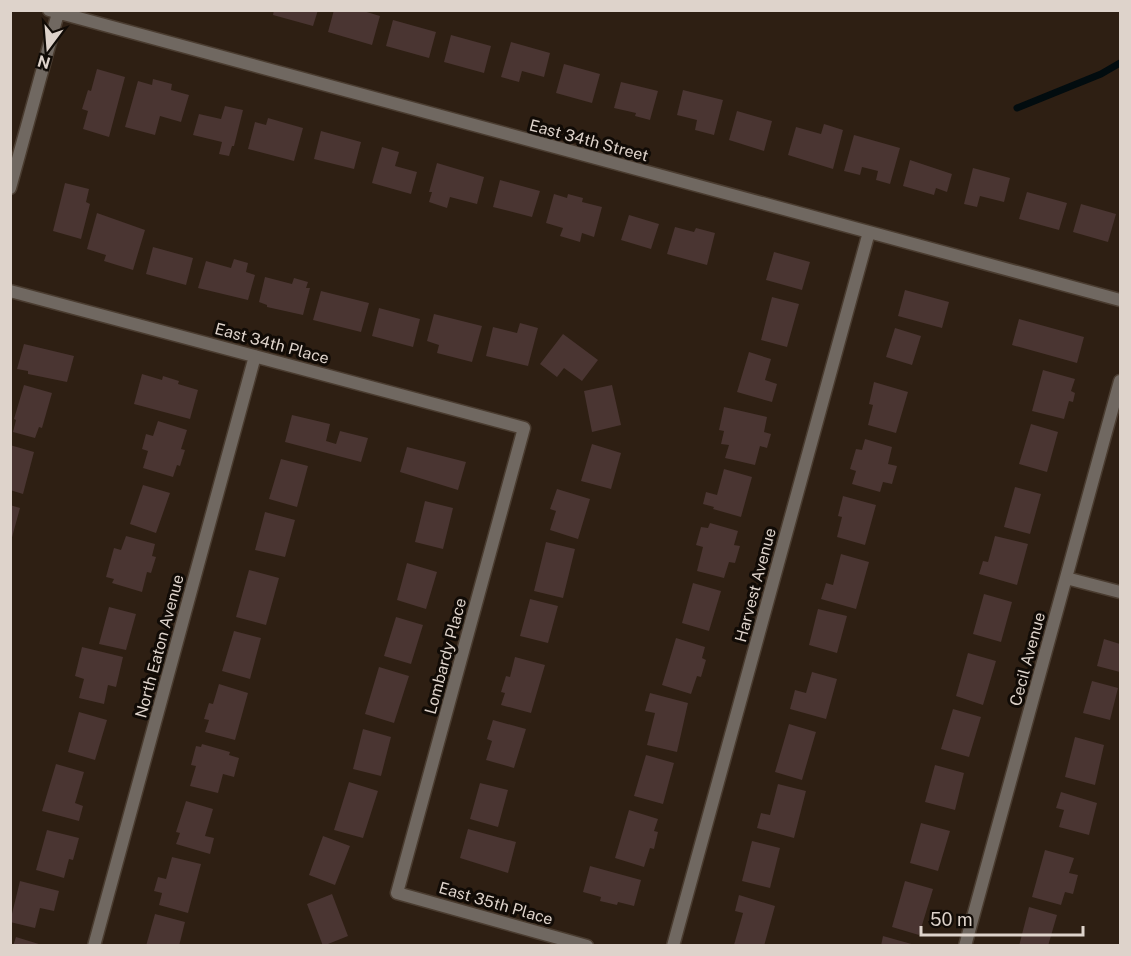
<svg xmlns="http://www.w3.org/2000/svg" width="1131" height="956" font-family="'Public Sans',sans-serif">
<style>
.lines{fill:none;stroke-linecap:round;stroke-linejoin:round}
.stream{stroke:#020c0f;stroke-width:7}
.building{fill:#4a3532}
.street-casing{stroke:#4a3c30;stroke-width:15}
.street{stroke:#706861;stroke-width:12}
.labels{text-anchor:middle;stroke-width:6;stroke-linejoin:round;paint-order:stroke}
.street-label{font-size:16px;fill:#ded3cb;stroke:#110b06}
</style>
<rect width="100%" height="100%" fill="#2e1f13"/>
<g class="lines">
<path class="stream" d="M1017 108 1101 74 1120 63"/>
</g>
<path class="building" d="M274 10H318L313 26 273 15Z
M334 10H360L380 16 372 45 328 32Z
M393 20 436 32 429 58 386 46Z
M451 35 491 46 484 73 444 62Z
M511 42 550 53 544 77 522 71 519 82 501 77Z
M564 64 600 74 592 103 556 93Z
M97 69 125 77 109 137 83 129 88 111 82 109 88 90 91 91Z
M153 79 172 84 171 90 189 95 181 122 160 116 155 135 125 127 138 81 152 85Z
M621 82 658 91 650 120 635 116 636 113 614 108Z
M683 90 723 100 714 135 695 130 697 120 677 115Z
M225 106 243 110 234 146H232L229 156 219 154 222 142 193 135 199 114 221 119Z
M737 111 772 121 764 151 729 140Z
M268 118 303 128 294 161 248 149 255 122 266 125Z
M824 124 843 130 833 169 788 155 796 127 821 134Z
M321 131 361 142 354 169 314 159Z
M854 135 900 148 890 184 876 180 878 171 862 167 860 175 844 171Z
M382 147 399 152 395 166 417 172 411 194 372 183Z
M910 160 952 174 947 192 936 188 934 195 903 186Z
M437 163 484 177 477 204 450 197 447 208 429 202 432 192H429Z
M973 168 1010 178 1004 202 980 196 977 207 964 204Z
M500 180 540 191 532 217 493 207Z
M65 183 89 189 86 202 90 204 81 239 53 231Z
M1027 192 1067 203 1059 230 1019 219Z
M554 194 567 198 568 194 583 198 582 202 602 207 594 237 582 233 580 242 560 236 563 228 546 223Z
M1081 204 1116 214 1108 242 1073 232Z
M97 213 145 230 133 270 104 261 106 255 87 249Z
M629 215 659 224 651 249 621 240Z
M675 227 694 232 696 228 715 233 707 265 667 254Z
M153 247 193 258 186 285 146 274Z
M774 252 810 262 802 290 766 280Z
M234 259 248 263 246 272 255 275 248 300 198 288 206 261 231 268Z
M265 277 292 284 294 278 308 282 306 288H310L303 315 267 307V305L259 302Z
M905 290 949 302 942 328 898 316Z
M321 291 369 303 361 332 313 320Z
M772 297 799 304 787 347 761 340Z
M379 308 420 319 413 347 372 336Z
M434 314 482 326 472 362 437 353 439 345 427 341Z
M1019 319 1084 337 1077 363 1012 345Z
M520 323 538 328 528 366 486 356 493 327 517 333Z
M895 328 921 336 912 365 886 357Z
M563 334 598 360 582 381 564 368 557 377 540 364Z
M24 344 74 356 67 382 28 374V371L17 369Z
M749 352 771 359 765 380 777 384 772 402 737 392Z
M1043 370 1075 379 1071 391 1075 393 1073 402 1069 401 1064 419 1032 411Z
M142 374 162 380 163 376 179 381 178 384 198 390 190 419 134 404Z
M874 382 908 392 896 433 868 425 873 405 869 404Z
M24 385 52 393 42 428 39 427 35 438 13 432 16 420 14 419Z
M612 385 621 425 592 432 584 391Z
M724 407 767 417 764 432 771 434 767 448 760 446 755 465 725 458 729 445 721 444 724 431 719 430Z
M292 415 330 424 326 441 336 444 340 431 368 438 361 462 285 442Z
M158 421 187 430 181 449 185 450 180 466 177 465 173 477 143 468 148 451 142 449 146 434 153 436Z
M1031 424 1058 432 1047 472 1019 464Z
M865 439 892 447 888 464 897 466 892 484 883 482 880 492 852 484 856 471 850 469 856 449 862 450Z
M592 444 621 453 611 489 581 481Z
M10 445 34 452 23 494 10 490Z
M407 447 466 462 458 490 400 472Z
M281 459 308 466 297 507 269 499Z
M724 469 752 477 741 517 713 509 714 507 703 504 706 492 717 495Z
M143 485 170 493 156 533 130 524Z
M1015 487 1041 494 1030 534 1004 527Z
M557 489 590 499 578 539 550 530 556 511 550 509Z
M843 496 876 505 865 545 837 537 842 517 838 516Z
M425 501 453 508 443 549 415 542Z
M10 505 20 508 11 541H10Z
M265 512 295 520 285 557 255 550Z
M710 523 738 531 734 545 740 546 735 563 729 562 724 578 697 571 703 547 696 545 701 527 708 528Z
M126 536 155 544 152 556 156 557 151 573 147 572 142 592 112 583 114 579 106 577 114 548 121 550Z
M995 536 1028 544 1017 585 979 574 983 561 988 562Z
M546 542 575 549 563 598 534 591Z
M841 554 869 562 856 609 821 599 826 583 833 585Z
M407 563 437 572 426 609 397 600Z
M249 570 279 578 266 625 236 617Z
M693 583 721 591 709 631 682 623Z
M984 594 1012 602 1001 642 973 634Z
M530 599 558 606 548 643 520 636Z
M109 607 136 614 126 650 99 644Z
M818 609 847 616 837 653 809 645Z
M396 617 423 625 411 664 384 656Z
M234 631 261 638 250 679 222 671Z
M676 638 705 647 702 658 706 660 701 677 697 676 691 694 662 685Z
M1104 639 1120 644V672L1097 666Z
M82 647 123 657 116 687 108 685 104 704 79 698 84 679 75 676Z
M968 653 996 661 983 705 956 696Z
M515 657 545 665 531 713 501 705 505 693 501 692 506 676 510 677Z
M379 667 409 676 394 723 365 714Z
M812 672 837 679 826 719 790 709 795 690 806 693Z
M1092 681 1118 688 1110 720 1083 713Z
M219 684 248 693 235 740 205 732 209 720 204 719 209 703 213 704Z
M650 693 688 703 677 752 647 745 655 713 645 711Z
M953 709 981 717 969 757 941 749Z
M79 712 107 720 95 760 68 752Z
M493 720 526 729 514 768 486 760 492 741 487 739Z
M789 724 816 732 802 780 775 772Z
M363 729 391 737 381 776 353 769Z
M1075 737 1104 745 1095 785 1065 777Z
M202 744 230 752 229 755 239 758 234 777 223 774 218 793 190 786 196 766 191 765 196 746 201 747Z
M646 755 674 763 663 804 634 796Z
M56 764 84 772 75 803 83 806 79 821 42 811Z
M935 765 964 773 955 810 925 802Z
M349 782 378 791 363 838 334 830Z
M480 783 508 790 498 827 470 819Z
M778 784 806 791 794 838 757 828 761 813 770 815Z
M1061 792 1097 803 1089 835 1059 827 1064 810 1056 808Z
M186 801 213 809 205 836 214 838 210 854 176 844 180 833 176 832Z
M629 810 658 819 654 831 658 832 654 849 650 848 644 867 615 858Z
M921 823 950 831 938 871 910 863Z
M468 829 516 842 508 873 460 858Z
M47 830 79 838 73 860 69 859 64 878 36 870Z
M323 836 350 846 335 885 309 875Z
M752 841 780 848 770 888 742 881Z
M1045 850 1074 858 1069 873 1078 875 1073 894 1065 892 1061 905 1032 897Z
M172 857 201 864 188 913 159 905 162 893 154 891 158 877 166 879Z
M590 866 641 880 634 906 618 902 617 905 600 901 601 897 583 892Z
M20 881 59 891 54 911 40 908 35 928 10 922Z
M905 881 933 889 919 935 892 927Z
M332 894 348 936 323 946 307 904Z
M739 895 775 906 764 946 734 945 743 913 735 911Z
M1029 907 1057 915 1048 946H1019Z
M155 914 185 922 179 946H146Z
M883 936 915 945V946H881Z
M16 937 42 945V946H13Z"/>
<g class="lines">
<g class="street-casing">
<path id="street" d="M49 10 1120 300
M10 188 58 13
M10 291 524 428 397 893 587 946
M1066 578 1120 592
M94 946 255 356
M673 946 869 232
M965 946 1120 381"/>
</g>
<use href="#street" class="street"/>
</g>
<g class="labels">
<g class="street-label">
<text transform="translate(589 140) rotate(15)" y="6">East 34th Street</text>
<text transform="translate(272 343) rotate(15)" y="6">East 34th Place</text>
<text transform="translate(755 585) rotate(-75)" y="6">Harvest Avenue</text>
<text transform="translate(159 646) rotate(-75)" y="6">North Eaton Avenue</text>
<text transform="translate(445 656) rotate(-75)" y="6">Lombardy Place</text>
<text transform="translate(1027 659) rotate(-75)" y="6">Cecil Avenue</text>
<text transform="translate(496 903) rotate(16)" y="6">East 35th Place</text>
</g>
</g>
<rect width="1131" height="956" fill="none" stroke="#ded3cb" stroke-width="24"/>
<g transform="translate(48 48) rotate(196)" stroke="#110b06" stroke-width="4.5" paint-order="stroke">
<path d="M0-4.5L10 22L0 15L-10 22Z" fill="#ded3cb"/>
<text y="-9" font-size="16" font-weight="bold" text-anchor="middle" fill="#ded3cb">N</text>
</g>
<path d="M921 926v9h162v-9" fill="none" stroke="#ded3cb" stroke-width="3"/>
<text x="930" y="926" font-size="18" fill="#ded3cb" stroke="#110b06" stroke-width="4.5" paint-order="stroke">50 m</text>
</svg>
